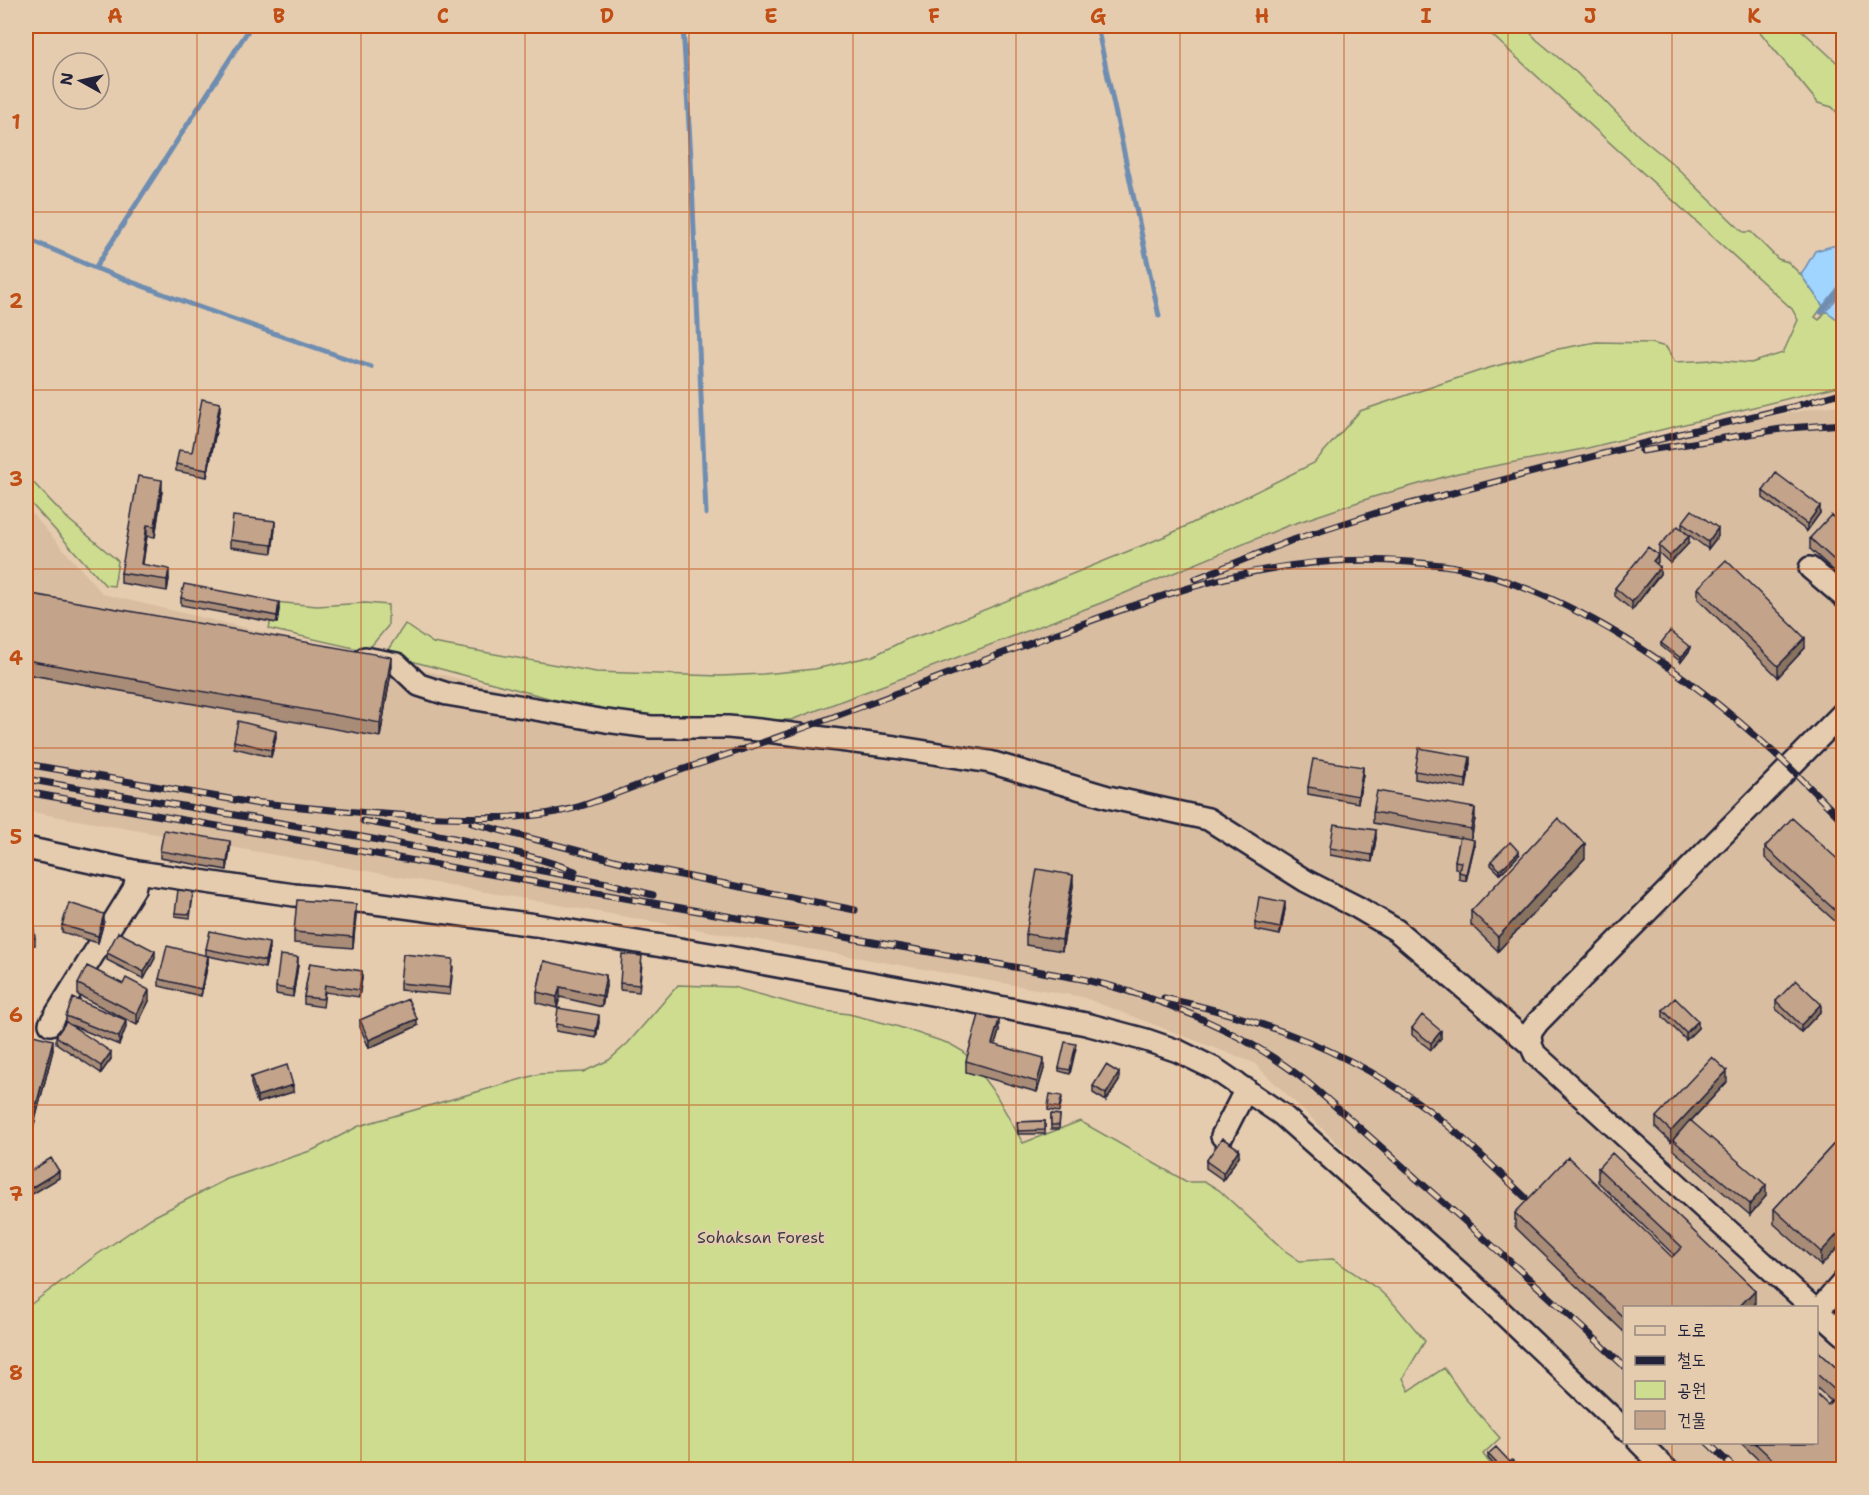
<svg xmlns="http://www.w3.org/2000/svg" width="1869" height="1495" font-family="'Shantell Sans','Poor Story',sans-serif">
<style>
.built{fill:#d8bda1}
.green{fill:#cddc8f;stroke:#787f65;stroke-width:1.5}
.water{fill:#a0d5ff;stroke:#6e8db1;stroke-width:1.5}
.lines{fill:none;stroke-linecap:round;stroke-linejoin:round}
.stream{stroke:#6e8db1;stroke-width:5}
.minor-casing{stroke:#22223b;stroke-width:26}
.minor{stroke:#e6ccae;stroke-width:21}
.rail-casing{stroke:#22223b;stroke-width:7}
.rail{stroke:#e6ccae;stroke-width:4.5;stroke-dasharray:14;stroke-linecap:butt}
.wall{fill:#a88c77;stroke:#22223b;stroke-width:1.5}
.shaded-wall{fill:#887261;stroke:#22223b;stroke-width:1.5}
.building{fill:#c3a38a;stroke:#22223b;stroke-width:1.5}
.grid{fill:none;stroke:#c04e15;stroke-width:1.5;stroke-opacity:0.55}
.labels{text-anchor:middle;stroke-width:4.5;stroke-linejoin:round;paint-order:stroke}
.park-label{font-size:16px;fill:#3c3e48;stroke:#e6ccae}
.neatline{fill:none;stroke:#c04e15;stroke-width:2}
.grid-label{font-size:20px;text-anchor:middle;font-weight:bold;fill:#c04e15}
</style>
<rect width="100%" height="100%" fill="#e6ccae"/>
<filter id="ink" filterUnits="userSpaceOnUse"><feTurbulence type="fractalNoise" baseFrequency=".0167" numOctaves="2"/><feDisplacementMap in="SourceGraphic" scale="12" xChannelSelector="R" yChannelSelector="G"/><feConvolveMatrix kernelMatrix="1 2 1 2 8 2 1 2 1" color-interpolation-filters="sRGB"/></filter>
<g filter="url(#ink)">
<path class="built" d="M1843 405V1469H1678L1650 1443 1816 1442V1308H1624V1418L1254 1063 1082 997 26 811V507L103 594 612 715 703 719 1373 497 1458 473 1823 407Z"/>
<path class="green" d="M1482 26H1524L1537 40 1577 73 1639 136 1673 164 1743 232H1751L1778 259 1788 262 1801 275 1823 306 1815 317 1819 320 1826 311 1843 323V385L1588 448 1458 473 1373 497 1287 526 1101 603 791 720 703 719 612 715 385 654 405 624 433 643 596 672 721 676 763 674 815 669 873 656 907 639 930 632 1168 535 1314 463 1360 411 1482 370 1553 350 1596 342 1651 343 1666 347 1675 362 1713 360 1751 363 1783 353 1798 320 1792 309Z
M1767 26H1797L1843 68V119L1832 107 1818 103 1760 32Z
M26 475 68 519 118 561 114 586 105 585 26 498Z
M274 602 317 606 365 603 388 605V626L367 651 269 629Z
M678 985 733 987 798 1005 825 1011 849 1014 896 1026 950 1044 964 1052 996 1095 1023 1143 1080 1121 1187 1182H1206L1219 1190 1284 1250 1300 1261 1333 1259 1378 1289 1395 1305 1425 1341 1403 1378 1409 1391 1444 1368 1464 1397 1500 1438 1483 1454 1495 1470H26V1308L95 1256 151 1218 227 1179 313 1150 359 1126 539 1074 583 1072 609 1060 628 1043Z"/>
<path class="water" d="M1843 243V281L1823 306 1801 275 1815 251Z
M1843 291V323L1826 311Z"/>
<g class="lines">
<path class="stream" d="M683 26 691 159 706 514
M1097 26 1159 316
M26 238 95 268 190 304 371 367
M95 268 251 26
M1821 312 1844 285"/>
<g class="minor-casing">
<path id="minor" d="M1810 568 1844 597
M365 658 397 664 419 685 447 694 606 721 651 727H728L759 730 895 747 990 762 1108 797 1208 819 1306 881 1357 907 1396 930 1531 1045
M26 848 138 872 294 895 368 902 535 925 728 957 964 1000 1086 1024 1146 1040 1178 1051 1215 1069 1281 1114 1471 1283 1624 1429
M50 1024 134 889 138 872
M1222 1136 1246 1089
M1813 1308 1535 1054 1531 1045 1530 1033 1538 1022 1844 712
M1816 1310 1844 1335
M1818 1311 1844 1281
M1639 1442 1667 1470"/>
</g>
<use href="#minor" class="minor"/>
<g class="rail-casing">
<path id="rail" d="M1642 451 1788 428 1844 424
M1195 579 1290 541 1379 512 1703 428 1792 407 1844 392
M26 764 259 804
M26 779 362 837 607 883 653 895
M26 792 1082 979C1159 996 1245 1032 1307 1082 1345 1114 1382 1148 1419 1181 1489 1242 1557 1303 1624 1366
M253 802C316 809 379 815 442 817 482 818 523 819 562 811 588 806 611 795 636 786 673 772 712 760 750 747 845 714 939 677 1033 642 1159 596 1272 550 1409 562 1426 564 1444 564 1460 568 1575 594 1684 671 1770 749 1796 772 1819 798 1844 822
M363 821C435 834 506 846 575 871
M472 823 641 867 855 910
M1164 998C1255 1017 1348 1050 1423 1106 1460 1133 1492 1166 1525 1197
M1707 1442 1736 1470"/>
</g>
<use href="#rail" class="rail"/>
</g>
<path class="wall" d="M220 410 207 477 176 471V464L192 452Z
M162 491 155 537 147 536 143 564 169 579 167 591 121 583V573Z
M1763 491 1820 513 1807 531 1763 498Z
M1682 523 1718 536 1708 549 1685 532 1689 543 1670 563 1659 553V546L1682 530Z
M1844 527V580L1810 549V538Z
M275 528 272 553 230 547V540Z
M1658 562 1656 564 1660 574 1632 610 1615 596V588Z
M1698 588 1805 648 1778 677 1698 599Z
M26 593 391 672 380 737 26 674Z
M181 598 279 609 277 623 181 605Z
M1661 643 1690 650 1681 662 1661 646Z
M276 738 271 757 234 748V741Z
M1470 764 1466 788 1415 779V771Z
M1363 774 1358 803 1308 794V787Z
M1373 812 1475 819 1471 839 1474 847 1466 881 1459 879V869L1455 868V861L1460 838 1373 823Z
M1376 838 1372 862 1330 855V848Z
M1765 847 1844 865V913L1836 922 1765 858Z
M230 848 227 870 160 858V851Z
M1519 855 1500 874 1491 865V861Z
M1585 858 1498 951 1471 925V911Z
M1073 886 1062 951 1026 945V934Z
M193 896 190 918 175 916V913Z
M1285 909 1280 935 1255 930V923Z
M356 915 353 948 294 943V932Z
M104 921 98 943 62 932V925Z
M26 922 35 938V945L26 946Z
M206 949 269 950 265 968 208 956V963L201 996 159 986V979L206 955Z
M107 953 155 958 144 979 107 960Z
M544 961 606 986 602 1007 560 997 557 1008 537 1003V992Z
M310 963 362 978 359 997 325 992 323 1007 304 1004V997Z
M642 964 639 992 620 990V983Z
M298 965 293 997 276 994V987Z
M453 967 450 995 400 990V983Z
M26 979H28V1018H26Z
M78 984H123L149 1001 137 1025 78 995Z
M1776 1001 1821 1011 1801 1032 1776 1009Z
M1663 1010 1698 1028 1686 1040 1663 1017Z
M66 1016 126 1027 119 1045 71 1025 111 1059 101 1073 56 1043V1036L66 1022Z
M360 1020 417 1026 369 1048 360 1027Z
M599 1022 596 1038 556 1031V1024Z
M1412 1028 1441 1038 1431 1050 1412 1035Z
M999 1031 995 1045 1044 1069 1037 1092 966 1072V1061Z
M1076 1048 1070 1074 1059 1071V1068Z
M26 1049 53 1050 31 1136 26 1135Z
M251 1077 293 1092 257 1103 251 1084Z
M1119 1081 1106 1101 1093 1093V1086Z
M1727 1082 1691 1121 1766 1196 1750 1215 1673 1150V1140L1675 1138 1671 1142 1656 1128V1117Z
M1062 1099 1059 1112 1048 1110V1106Z
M1051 1114 1060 1115 1059 1129H1051Z
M1045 1121V1134H1018L1017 1122Z
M1844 1133V1241L1821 1266 1774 1224V1209Z
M1239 1156 1223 1180 1206 1168V1161Z
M1598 1168 1755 1304 1752 1308H1624V1332L1515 1227V1213L1672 1257 1674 1255 1598 1182Z
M1844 1290V1309L1840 1306V1295Z
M1816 1349 1844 1375V1470H1769L1741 1443H1816L1828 1405 1831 1401 1816 1387Z
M1488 1454 1510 1462 1520 1470H1498L1488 1458Z"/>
<path class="shaded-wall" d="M220 403V410L207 477V470Z
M162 480V491L155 537V526Z
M1820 506V513L1807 531V524Z
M275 521V528L272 553V545Z
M147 525V536L141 574V564Z
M1718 528V536L1708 549V542Z
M1689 536V543L1670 563V556Z
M1658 555V562L1653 568V561Z
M1660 567V574L1632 610V602Z
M169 569V579L167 591V580Z
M279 602V609L277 623V616Z
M1805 638V648L1778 677V666Z
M1690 647V650L1681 662V658Z
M391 657V672L380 737V723Z
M276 731V738L271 757V750Z
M1470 757V764L1466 788V780Z
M1363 767V774L1358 803V796Z
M1475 808V819L1471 840V829Z
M1376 830V838L1372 862V855Z
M1474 840V847L1466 881V874Z
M230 841V848L227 870V862Z
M1585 844V858L1498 951V937Z
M1519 852V855L1500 874V870Z
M1073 875V886L1062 951V940Z
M1285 902V909L1280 935V928Z
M1844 903V913L1836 922V911Z
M356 904V915L353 948V937Z
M104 914V921L98 943V936Z
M269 943V950L265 968V961Z
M155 951V958L144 979V972Z
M208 956V963L201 996V989Z
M298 957V965L293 997V990Z
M362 971V978L359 997V990Z
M606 975V986L602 1007V996Z
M560 987V997L557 1008V997Z
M149 990V1001L137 1025V1014Z
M1821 1004V1011L1801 1032V1025Z
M599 1015V1022L596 1038V1031Z
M417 1019V1026L369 1048V1040Z
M126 1020V1027L119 1045V1037Z
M999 1020V1031L992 1055V1044Z
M1698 1021V1028L1686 1040V1033Z
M1441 1031V1038L1431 1050V1043Z
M53 1040V1050L31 1136V1126Z
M111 1052V1059L101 1073V1066Z
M1044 1058V1069L1037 1092V1082Z
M1727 1071V1082L1671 1142V1131Z
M1119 1073V1081L1106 1101V1094Z
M293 1085V1092L257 1103V1096Z
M1239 1149V1156L1223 1180V1173Z
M59 1171V1178L26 1198V1191Z
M1766 1185V1196L1750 1215V1204Z
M1844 1227V1241L1821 1266V1252Z
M1755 1290V1304L1752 1308H1738Z"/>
<path class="building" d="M202 399 220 403 207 470 176 464 179 450 192 452Z
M1776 473 1820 506 1807 524 1763 491Z
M138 476 162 480 155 526 147 525 141 564 169 569 167 580 121 573Z
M1692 510 1718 528 1708 542 1682 523Z
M1831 515 1844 527V569L1810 538Z
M233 516 275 521 272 545 230 540Z
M1678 526 1689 536 1670 556 1659 546Z
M1648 547 1658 555 1653 561 1660 567 1632 602 1615 588Z
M1726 560 1805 638 1778 666 1698 588Z
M184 584 279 602 277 616 181 598Z
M26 593 391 657 380 723 26 660Z
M1670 631 1690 647 1681 658 1661 643Z
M238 721 276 731 271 750 234 741Z
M1419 748 1470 757 1466 780 1415 771Z
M1313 759 1363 767 1358 796 1308 787Z
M1377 791 1475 808 1471 829 1373 812Z
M1558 818 1585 844 1498 937 1471 911Z
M1792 818 1844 865V903L1836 911 1765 847Z
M1334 824 1376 830 1372 855 1330 848Z
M164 830 230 841 227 862 160 851Z
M1460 837 1474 840 1466 874 1459 872 1461 862 1455 861Z
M1510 842 1519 852 1500 870 1491 861Z
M1037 869 1073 875 1062 940 1026 934Z
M178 890 193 892 190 914 175 913Z
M1259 897 1285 902 1280 928 1255 923Z
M297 900 356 904 353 937 294 932Z
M69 903 104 914 98 936 62 925Z
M33 921 35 938 26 939V922Z
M210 931 269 943 265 961 206 949Z
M118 932 155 951 144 972 107 953Z
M167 946 208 956 201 989 159 979Z
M403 954 453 959 450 988 400 983Z
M622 954 642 956 639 985 620 983Z
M280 955 298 957 293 990 276 987Z
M544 961 606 975 602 996 560 987 557 997 537 992Z
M310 963 362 971 359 990 325 985 323 999 304 997Z
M87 966 123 984 126 978 149 990 137 1014 78 984Z
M26 979H28V1011H26Z
M1796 980 1821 1004 1801 1025 1776 1001Z
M73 998 126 1020 119 1037 66 1016Z
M1675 998 1698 1021 1686 1033 1663 1010Z
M408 999 417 1019 369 1040 360 1020Z
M558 1008 599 1015 596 1031 556 1024Z
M979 1015 999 1020 992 1044 1044 1058 1037 1082 966 1061Z
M1422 1015 1441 1031 1431 1043 1412 1028Z
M66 1022 111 1052 101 1066 56 1036Z
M29 1034 53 1040 31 1126 26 1124V1049Z
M1065 1042 1076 1044 1070 1070 1059 1068Z
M1712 1057 1727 1071 1671 1131 1656 1117Z
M287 1065 293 1085 257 1096 251 1077Z
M1106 1065 1119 1073 1106 1094 1093 1086Z
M1050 1094 1062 1096 1059 1108 1048 1106Z
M1051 1114 1060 1115 1059 1125H1051Z
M1690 1120 1766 1185 1750 1204 1673 1140Z
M1045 1121V1130L1018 1131 1017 1122Z
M1844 1133V1227L1821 1252 1774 1209Z
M1222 1138 1239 1149 1223 1173 1206 1161Z
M1612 1153 1755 1290 1738 1308H1624V1318L1515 1213 1568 1157 1672 1257 1682 1247 1598 1168Z
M51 1158 59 1171 26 1191V1174Z
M1844 1290V1298L1840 1295Z
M1816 1349 1844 1375V1470H1784L1755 1443H1816V1394L1828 1405 1838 1393 1816 1373Z
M1496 1447 1510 1462 1502 1469 1488 1454Z
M1512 1460 1520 1470H1502Z"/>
</g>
<path class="grid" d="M197 26V1470M361 26V1470M525 26V1470M689 26V1470M853 26V1470M1016 26V1470M1180 26V1470M1344 26V1470M1508 26V1470M1672 26V1308M26 212H1844M26 390H1844M26 569H1844M26 748H1844M26 926H1844M26 1105H1844M26 1283H1844M1672 1442V1470"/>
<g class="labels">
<g class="park-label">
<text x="761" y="1243">Sohaksan Forest</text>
</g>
</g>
<rect width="1869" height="1495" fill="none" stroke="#e6ccae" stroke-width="66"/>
<rect x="1623" y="1306" width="195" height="138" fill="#e6ccae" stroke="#988880" stroke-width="1.5"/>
<rect x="1635" y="1326" width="30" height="9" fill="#e6ccae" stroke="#988880" stroke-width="1.5"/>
<text x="1677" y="1336" font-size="18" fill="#22223b">도로</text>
<rect x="1635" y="1356" width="30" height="9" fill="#22223b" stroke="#988880" stroke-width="1.5"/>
<text x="1677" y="1366" font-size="18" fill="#22223b">철도</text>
<rect x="1635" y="1381" width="30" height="18" fill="#cddc8f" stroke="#988880" stroke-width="1.5"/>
<text x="1677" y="1396" font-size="18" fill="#22223b">공원</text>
<rect x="1635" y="1411" width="30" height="18" fill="#c3a38a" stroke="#988880" stroke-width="1.5"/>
<text x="1677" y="1426" font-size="18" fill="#22223b">건물</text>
<g transform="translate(81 81) rotate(278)"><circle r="28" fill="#e6ccae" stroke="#988880" stroke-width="1.5"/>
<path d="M0-4.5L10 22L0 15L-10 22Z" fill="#22223b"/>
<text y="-9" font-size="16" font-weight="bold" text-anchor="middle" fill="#22223b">N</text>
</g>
<rect x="33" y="33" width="1803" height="1429" class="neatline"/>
<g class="grid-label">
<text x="115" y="23">A</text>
<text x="279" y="23">B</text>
<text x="443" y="23">C</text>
<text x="607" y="23">D</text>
<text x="771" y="23">E</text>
<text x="934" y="23">F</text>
<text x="1098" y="23">G</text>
<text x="1262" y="23">H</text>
<text x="1426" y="23">I</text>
<text x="1590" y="23">J</text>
<text x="1754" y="23">K</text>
<text x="16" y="129">1</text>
<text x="16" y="308">2</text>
<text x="16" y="486">3</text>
<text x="16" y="665">4</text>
<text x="16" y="844">5</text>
<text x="16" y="1022">6</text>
<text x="16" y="1201">7</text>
<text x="16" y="1380">8</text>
</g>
</svg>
